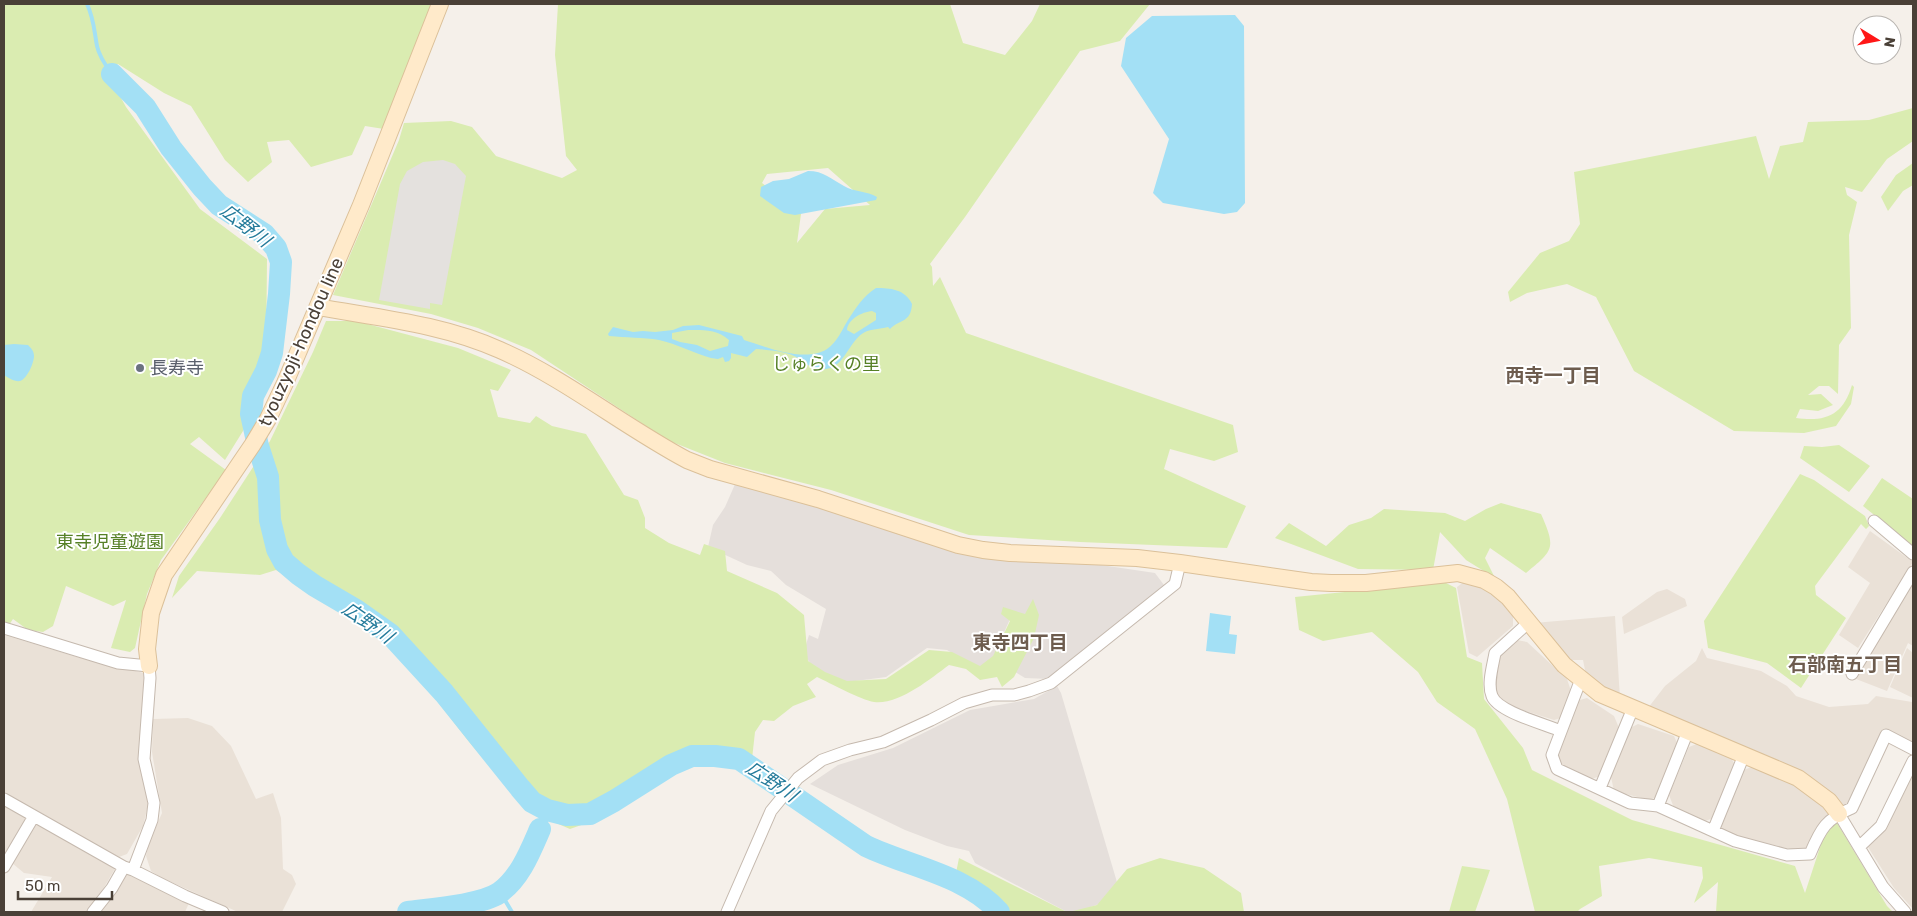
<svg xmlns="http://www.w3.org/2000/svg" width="1917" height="916" font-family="Rubik,'Noto Sans JP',sans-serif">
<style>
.residential{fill:#eae1d7}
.industrial{fill:#e5dfdb}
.green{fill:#daecb1;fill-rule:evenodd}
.parking{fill:#e4e1de}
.water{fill:#a3e0f5;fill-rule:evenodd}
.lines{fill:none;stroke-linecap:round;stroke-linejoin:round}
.stream{stroke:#a3e0f5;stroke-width:4}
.river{stroke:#a3e0f5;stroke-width:22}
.street-casing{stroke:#c5b9ae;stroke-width:13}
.secondary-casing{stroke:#dbc099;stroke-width:18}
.street{stroke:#fff;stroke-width:11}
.secondary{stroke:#ffeaca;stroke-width:16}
.worship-dot{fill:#6b7280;stroke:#fff;stroke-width:2}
.labels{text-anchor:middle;stroke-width:4;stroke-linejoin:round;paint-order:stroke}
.street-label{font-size:18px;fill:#4a4037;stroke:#fff}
.park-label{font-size:18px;fill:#568026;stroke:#fff}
.worship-label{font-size:18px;fill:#5b616d;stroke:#fff;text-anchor:start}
.water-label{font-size:19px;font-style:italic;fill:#247b9b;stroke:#fff}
.neighbourhood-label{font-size:19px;font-weight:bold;fill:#6d5c4e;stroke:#fff}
</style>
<rect width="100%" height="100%" fill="#f5f0ea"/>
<path class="residential" d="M1870 531 1913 562 1858 648 1839 635 1870 583 1848 567Z
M1465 581 1477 582 1497 595 1513 616V626L1477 657 1469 653 1457 587Z
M1913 581V646L1908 643 1887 691 1856 679Z
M1667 589 1685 599 1687 606 1624 634 1622 617 1657 592Z
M1615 616 1620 699 1586 675 1583 660H1567L1534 623Z
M4 635 77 657 144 673 142 768 148 805 143 826 127 854 119 857 33 812 4 794Z
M1517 640 1527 642 1567 679 1571 691 1561 718 1554 720 1510 706 1495 694 1499 657Z
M1702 648 1707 658 1761 671 1787 686 1796 696 1829 707 1868 704 1876 696 1912 702 1913 706V747L1885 730 1851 805 1842 808 1648 708 1665 686 1696 661Z
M1907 648 1913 653V698L1890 687Z
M1587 698 1614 716 1619 728 1601 776 1591 779 1562 768 1556 755 1576 701Z
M188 718 212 726 231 746 256 799 273 793 281 818 283 869 292 875 296 884 282 912H238L160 877 151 871 146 856 149 843 162 813 152 752 153 719Z
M1638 724 1674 736 1678 745 1659 796 1649 800 1614 791 1611 777 1630 728Z
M1699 743 1729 754 1735 765 1713 818 1703 822 1674 808 1669 795 1689 747Z
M1755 766 1791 781 1825 807 1828 814 1804 852 1735 836 1723 831 1720 825 1743 770Z
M1913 768V909L1894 888 1866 844Z
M4 803 29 817 4 864Z
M36 822 116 867 99 896 86 912H31L52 877 24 873 12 863Z
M125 873 134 874 189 903 185 912H96Z"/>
<path class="industrial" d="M736 482 942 545 1074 561 1155 573 1164 585 1049 679 1025 678 1012 670 1013 612 992 660 980 669 947 650 927 648 886 677 848 682 815 669 803 654 809 635 818 639 826 609 786 585 771 571 747 565 708 547 713 525 725 507Z
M1057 686 1061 693 1119 889 1102 903 1076 912H1067L975 863 969 851 947 846 905 830 810 784 838 765 893 748 970 710 1034 699Z"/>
<path class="green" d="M4 4H431L384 129 365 126 352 155 311 167 289 140 267 142 272 162 248 182 225 160 191 106 164 93 118 64 107 73 126 107 200 209 267 259 266 358 243 431 225 460 199 437 190 444 226 470 161 560 147 594 135 648 130 652 111 648 126 600 113 606 66 586 53 626 43 632 28 630 13 619 9 625 4 626Z
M558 4H950L963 43 1005 55 1032 21 1040 4H1150L1120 41 1080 51 965 217 930 264 932 267 933 286 940 277 966 333 1233 425 1238 452 1214 461 1170 449 1164 469 1246 506 1227 548 1080 542 969 535 831 490 725 463 667 440 531 350 478 328 431 314 333 295 399 140 404 123 451 121 472 127 496 156 562 178 577 170 566 156 555 55ZM828 168 870 205 825 209 797 243 801 214 762 183 767 174Z
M1913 108V141L1887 159 1862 192 1845 187 1847 195 1857 202 1849 235 1851 328 1839 345 1838 394 1829 386H1819L1808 395 1821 394 1833 405 1818 411 1800 409 1796 418C1825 422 1843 416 1852 385L1854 387 1851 404 1836 426 1804 433 1734 431 1634 371 1596 297 1567 284 1527 293 1510 302 1508 292 1540 253 1569 241 1580 224 1574 172 1756 136 1769 179 1780 146 1803 142 1808 122 1869 120Z
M1913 163V185L1903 191 1888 211 1881 197 1896 175Z
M326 321H356L458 348 511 370 498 391 490 389 498 417 530 423 536 416 552 426 586 434 624 495 638 500 645 518V528L669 543 700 555 704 544 725 551 727 571 777 593 804 615 808 661 825 672 847 681 886 679 929 650 952 652 980 666 993 656 1010 621 1001 614 1003 607 1025 614 1033 599 1039 615 1034 638 1014 677 1002 687 997 677 980 680 966 669 949 665C930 679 899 705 874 702 861 700 830 683 817 677L807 684 816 697 793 706 774 721 763 720 755 732 752 759 722 751 681 755 636 775 618 792 601 818 570 829 528 811 470 743 394 646 276 570 260 575 197 571 172 598 179 576 220 518 270 441 313 352Z
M1839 445 1870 466 1849 492 1800 458 1804 446 1822 447Z
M1800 474 1814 480 1865 516 1869 526 1866 529 1861 524 1815 586 1816 595 1846 618 1801 688 1767 663 1708 648 1704 621Z
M1882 478 1913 499V546L1863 506Z
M1501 503 1541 514C1556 548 1554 550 1526 573L1490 548 1485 558 1495 578 1466 560 1440 532 1433 570 1358 569 1275 538 1289 523 1326 546 1349 525 1371 518 1384 509 1445 513 1465 521 1486 509Z
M1444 582 1456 588 1467 657 1482 663 1484 699 1523 748 1532 770 1632 820 1795 866 1805 893 1826 829 1837 823 1887 906 1893 912H1716L1718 882 1694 903 1703 878 1702 867 1649 858 1599 866 1602 896 1580 909 1577 912H1535L1507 799 1475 729 1437 702 1418 672 1372 632 1323 641 1299 630 1295 597Z
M959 858 1067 912H990L982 902 953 888Z
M1160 858 1204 868 1241 893 1244 912H1069L1097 905 1127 869Z
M1462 866 1490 870 1475 912H1449Z"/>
<path class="parking" d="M443 160 455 164 466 176 442 305 430 303V309L379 300 400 184 407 171 423 162Z"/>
<path class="water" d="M1235 15 1244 26 1245 203 1237 212 1224 214 1163 203 1153 193 1169 139 1121 66 1126 38 1152 16Z
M808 171C824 171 831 179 844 186 854 192 867 191 877 197L876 200 795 215 784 213 760 196 761 187 773 181 789 179Z
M876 288C890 288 905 289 912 304 911 323 900 319 890 329L888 327C880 329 871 329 865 332 849 340 845 367 826 369 814 371 807 364 798 358 787 351 769 350 756 349L747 357 731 353V358L729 361 725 362 723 357 718 359 711 358C694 353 677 344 659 340 643 337 626 338 609 336L608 334 613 327 633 332 643 331 655 332 673 330 683 326 699 325 742 336 744 340C766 347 806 363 827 349 837 342 842 330 848 320 856 308 863 296 876 288ZM872 311 876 313V320L854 334 847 330C848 319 862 312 872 311ZM688 330C703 330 717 329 729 340L728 346 710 351 697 345 680 342 672 339V333Z
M14 344 28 345C31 348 34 351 34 356 34 363 27 379 20 381 15 382 8 378 4 375V345Z
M1210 613 1231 616 1229 634 1237 635 1235 654 1206 651Z"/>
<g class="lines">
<path class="stream" d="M87 4C94 19 94 30 97 46 99 56 106 66 112 74
M545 817 547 810
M500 892 512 912"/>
<path class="river" d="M112 74 145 107 171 148 202 187 219 205 264 234 276 248 281 262 279 294 272 353 266 371 253 396 251 414 258 446 268 477 270 520 277 549 284 562 298 574 315 586 356 610 390 634 444 693 520 788 532 802 547 810 567 815 590 814 614 801 671 765 692 756H715L739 759 866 846C910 867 966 875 999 912
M408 912C431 909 481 905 499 893 520 878 530 852 540 829"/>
<g class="street-casing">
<path id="street" d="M1874 521 1913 554
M1528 623 1495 653C1493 665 1487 684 1492 696 1498 712 1545 724 1561 731
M4 628 118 663 149 666 150 678 144 759 154 803 152 820 133 870
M1852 674 1913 572
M1581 679 1552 755 1557 769 1630 803 1658 806 1735 841 1787 855 1810 854C1821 828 1826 819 1852 808L1886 735 1913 749
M1600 788 1633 708
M4 799 124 867 133 870 185 896 223 912
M1658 806 1688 731
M1839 814 1883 887 1905 912
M1713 831 1744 755
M1859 847 1881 826 1913 761
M4 867 34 816
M93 912 112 888 124 867
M727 912 771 811 798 778 822 760 850 750 883 742 931 720 964 703 992 695H1014L1029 691 1051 683 1175 584 1180 563"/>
</g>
<g class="secondary-casing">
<path id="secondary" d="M318 307C379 318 442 324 500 350 566 379 623 426 687 460L710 469 818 499 958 545 983 550 1010 553 1137 558 1180 563 1311 582 1331 583H1366L1458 573 1484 580 1496 587 1508 597 1564 665 1600 694 1798 778 1829 801 1839 814
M149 666 147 649 151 613 164 575 253 444 268 419 285 383 361 205 440 4"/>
</g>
<use href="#street" class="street"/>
<use href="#secondary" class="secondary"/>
</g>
<circle class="worship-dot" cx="140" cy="368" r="5"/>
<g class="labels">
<g class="street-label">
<text transform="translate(301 342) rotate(-66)" y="6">tyouzyoji-hondou line</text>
</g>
<g class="park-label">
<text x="826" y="370">じゅらくの里</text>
<text x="110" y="548">東寺児童遊園</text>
</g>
<g class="worship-label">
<text x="150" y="374">長寿寺</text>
</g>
<g class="water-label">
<text transform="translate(246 225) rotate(38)" y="7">広野川</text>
<text transform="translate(368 622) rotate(35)" y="7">広野川</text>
<text transform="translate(772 781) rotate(34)" y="7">広野川</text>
</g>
<g class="neighbourhood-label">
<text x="1553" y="382">西寺一丁目</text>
<text x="1020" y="649">東寺四丁目</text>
<text x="1845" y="671">石部南五丁目</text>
</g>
</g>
<rect width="1917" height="916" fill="none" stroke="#4a4037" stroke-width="10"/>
<g transform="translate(1877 40) rotate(100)"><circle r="24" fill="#ffffff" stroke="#b7b3af"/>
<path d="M0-4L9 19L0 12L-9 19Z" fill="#ff1717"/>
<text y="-8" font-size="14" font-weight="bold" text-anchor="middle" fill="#4a4037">N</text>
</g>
<path d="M18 891v8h94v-8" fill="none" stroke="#4a4037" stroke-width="2.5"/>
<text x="25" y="891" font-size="15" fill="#4a4037" stroke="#ffffff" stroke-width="4" paint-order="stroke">50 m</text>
</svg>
